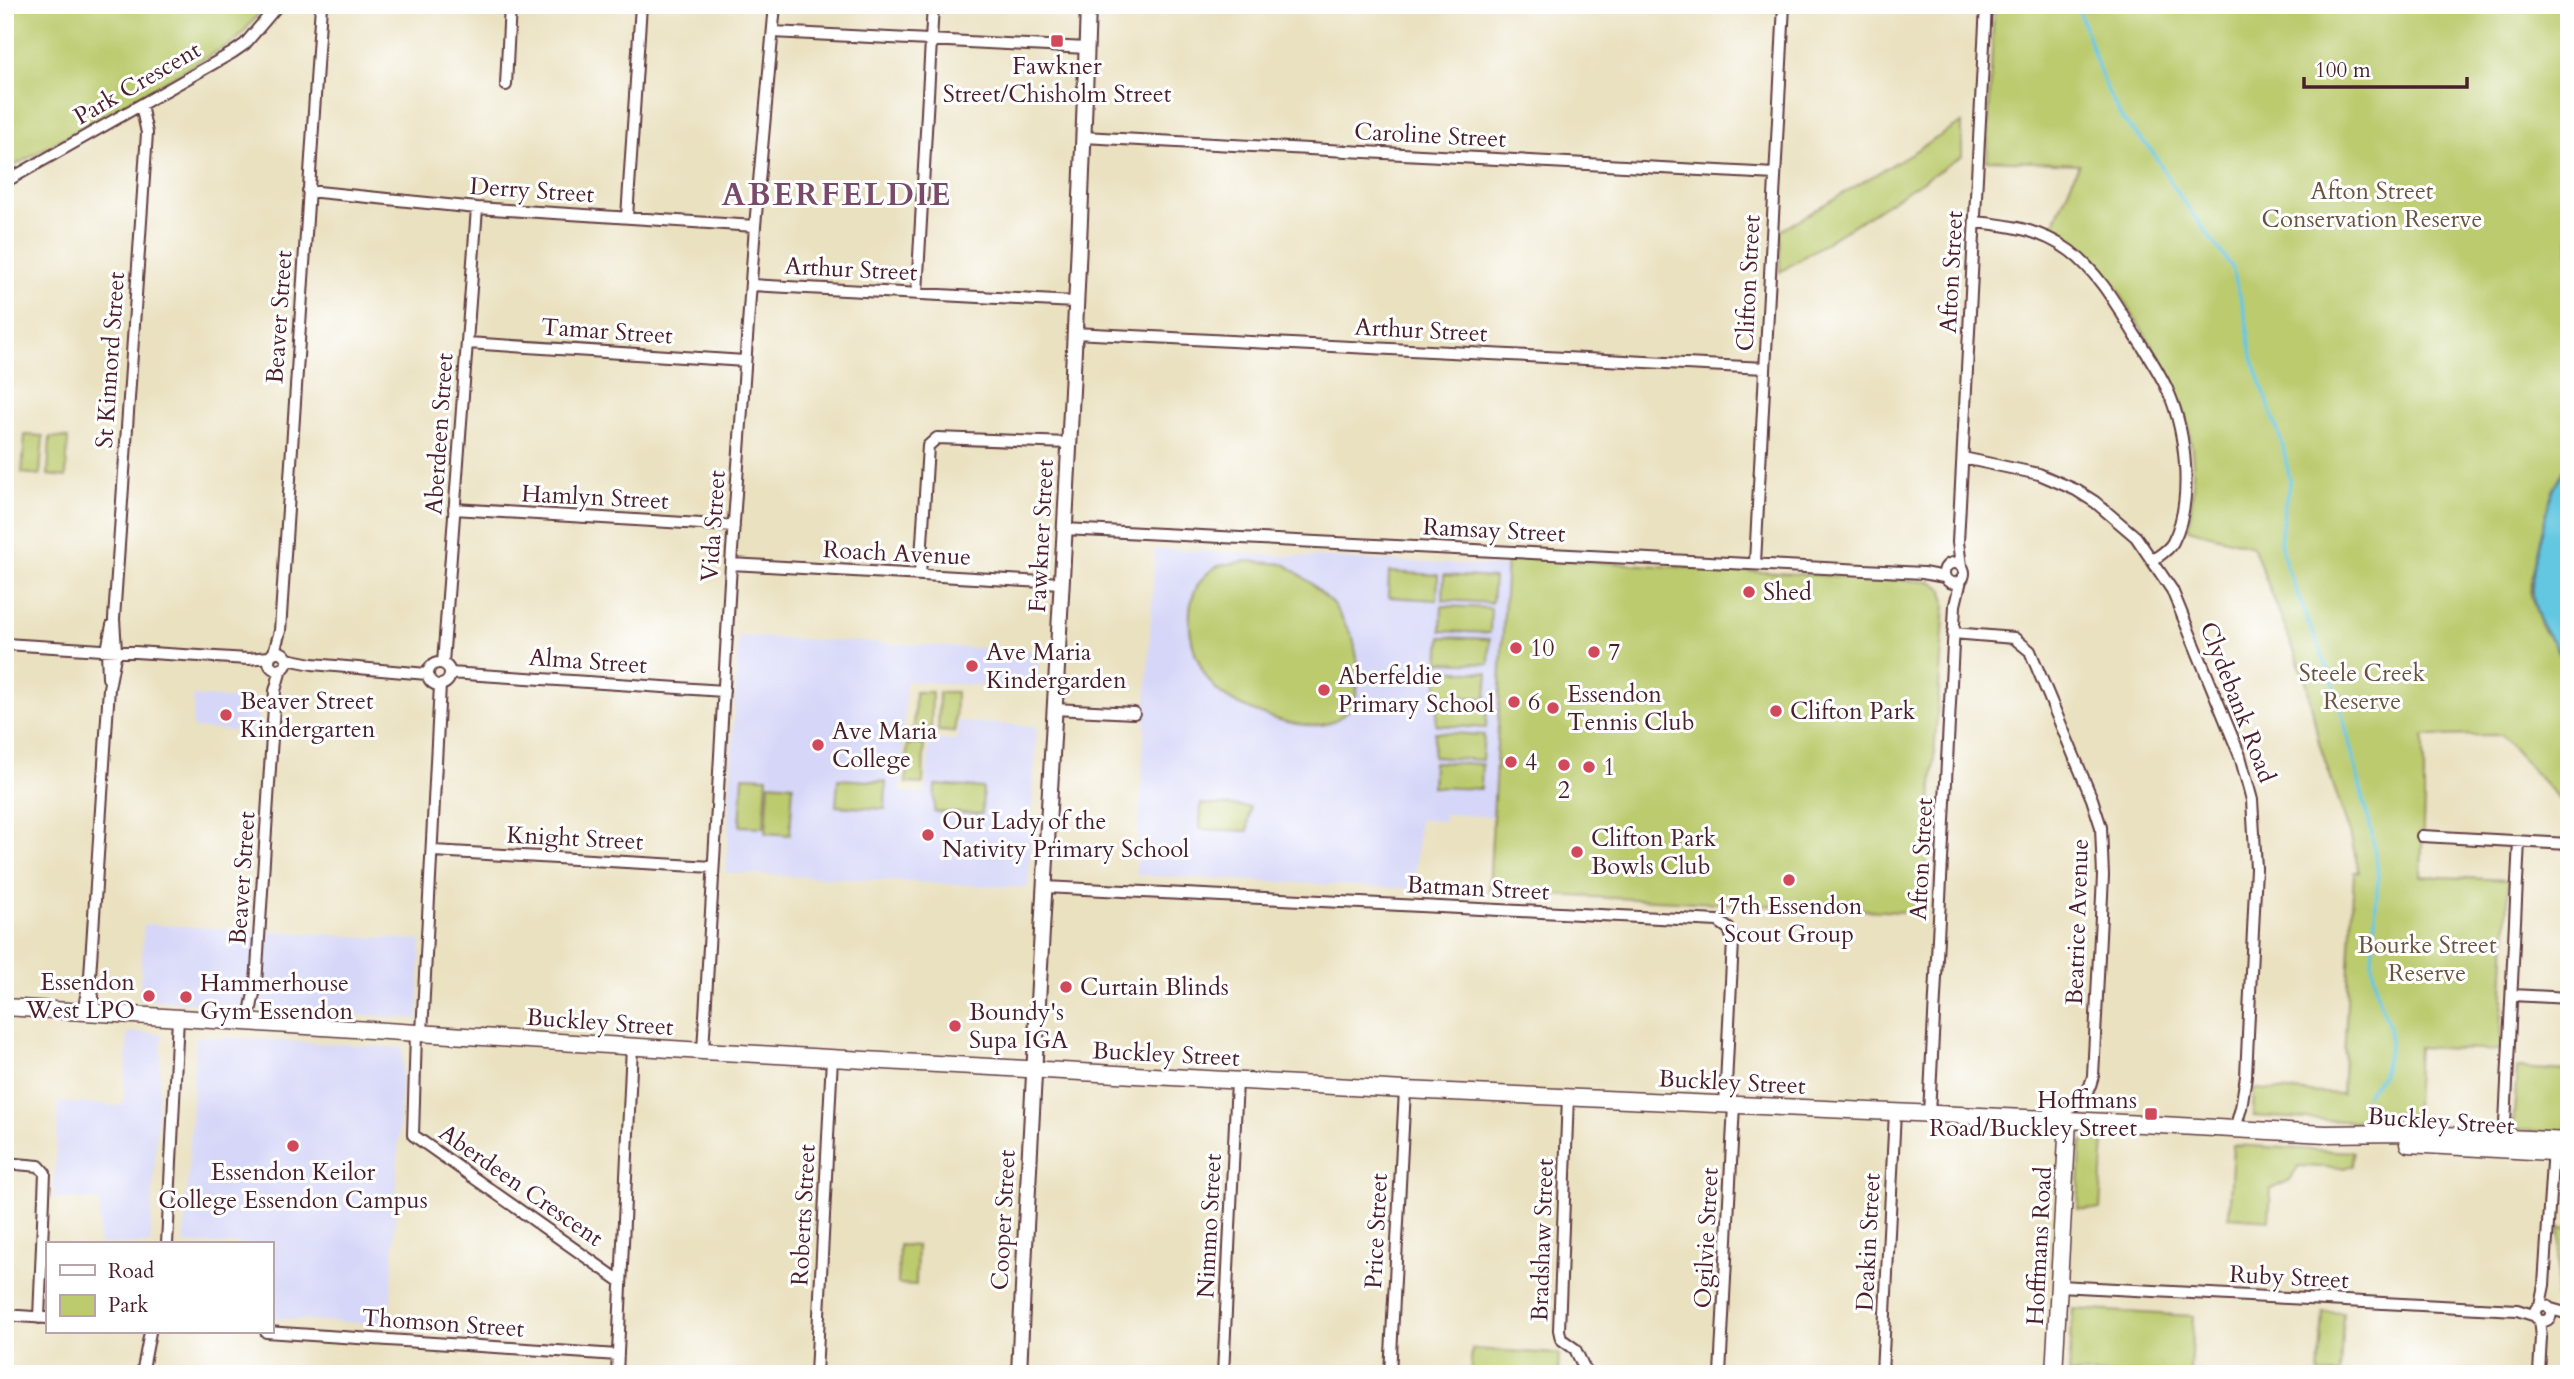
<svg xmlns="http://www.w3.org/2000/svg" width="2574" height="1379" font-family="Cardo,serif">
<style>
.built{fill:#d6d7f8}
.green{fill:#bbcb6d;stroke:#82754c;stroke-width:2}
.water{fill:#63c7e1;stroke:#567386;stroke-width:2}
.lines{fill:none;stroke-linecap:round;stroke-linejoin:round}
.stream{stroke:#63c7e1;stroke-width:3.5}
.minor-casing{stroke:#623c41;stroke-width:14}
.tertiary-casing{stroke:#623c41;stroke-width:18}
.secondary-casing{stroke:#623c41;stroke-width:19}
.minor{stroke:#fff;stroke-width:10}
.tertiary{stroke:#fff;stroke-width:14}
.secondary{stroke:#fff;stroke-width:16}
.poi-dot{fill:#d1495b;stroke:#fff;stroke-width:2.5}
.labels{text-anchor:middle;stroke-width:6;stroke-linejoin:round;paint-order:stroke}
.poi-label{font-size:24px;fill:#4a1f2b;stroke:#fff;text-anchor:start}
.street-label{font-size:24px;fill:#4a1f2b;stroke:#fff}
.park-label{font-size:24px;fill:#6c533f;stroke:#fff}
.district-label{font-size:32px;font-weight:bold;letter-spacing:2px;fill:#794b69;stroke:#fff}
</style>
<rect width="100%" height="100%" fill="#fff"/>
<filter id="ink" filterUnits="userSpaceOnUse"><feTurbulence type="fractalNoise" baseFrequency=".0143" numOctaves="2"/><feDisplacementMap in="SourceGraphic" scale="14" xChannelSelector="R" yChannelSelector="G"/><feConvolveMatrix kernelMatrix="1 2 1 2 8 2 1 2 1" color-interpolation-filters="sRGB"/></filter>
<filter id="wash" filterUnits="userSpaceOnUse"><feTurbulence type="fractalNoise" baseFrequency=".00686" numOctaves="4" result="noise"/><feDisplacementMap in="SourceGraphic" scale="28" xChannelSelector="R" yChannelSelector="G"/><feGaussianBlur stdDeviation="1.57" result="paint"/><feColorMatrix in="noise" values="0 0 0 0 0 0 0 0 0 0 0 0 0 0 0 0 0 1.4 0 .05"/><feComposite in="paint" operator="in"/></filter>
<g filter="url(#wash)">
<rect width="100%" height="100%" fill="#eae1c0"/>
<path class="built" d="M1155 549 1507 567 1493 817 1444 814V821L1419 820 1415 889 1136 875Z
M738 636 1039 651 1037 689 906 681 901 792 926 793 929 740 957 741 958 722 1037 726 1028 888 726 873Z
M194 696 260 701 257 733 192 728Z
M144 924 421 940 418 1019 139 999Z
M128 1032 162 1034 150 1244H98L100 1201 53 1198 59 1102 123 1106Z
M196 1036 403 1048 390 1325 271 1318V1244H184Z"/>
<path class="green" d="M5 5H266L237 40 5 171Z
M1994 5H2569V458L2532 575 2531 596 2543 630 2569 665V811L2501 735 2424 736V798L2421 876 2509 880 2500 1051 2418 1047 2414 1125 2253 1116 2254 1089 2342 1094 2354 872H2359L2351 837 2319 743 2307 684 2253 546 2188 529C2203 439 2185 397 2137 322 2128 309 2122 294 2112 281 2096 259 2074 243 2051 230L2079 164 1987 160Z
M1962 123V156L1780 272V231Z
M25 435 43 436 40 475 22 473Z
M50 437 68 438 66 477 48 475Z
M1507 557 1933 582 1943 589 1945 604 1923 913 1489 892Z
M1247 561 1285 564 1311 583 1334 605 1353 638 1360 673 1354 706C1347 711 1340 718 1332 722 1305 734 1238 710 1217 690 1188 661 1174 591 1216 567 1224 563 1238 563 1247 561Z
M1389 572 1438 575 1437 600 1388 597Z
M1444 575 1494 578 1492 603 1443 600Z
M1442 606 1491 608 1490 633 1441 631Z
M1441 637 1490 639 1489 664 1439 662Z
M1438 670 1488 673 1486 698 1437 695Z
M915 692H932L931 732 914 731Z
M939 692H956L955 732 938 731Z
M1438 700 1487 703 1486 728 1436 725Z
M1435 732 1484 735 1482 760 1433 757Z
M907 744 924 745 923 784 906 783Z
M1433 762 1482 764 1481 789 1432 787Z
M743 776 767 777 764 827 740 826Z
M838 779 886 782 885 809 836 806Z
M769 783 793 785 790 835 766 833Z
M935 785 983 788 982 814 934 812Z
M1201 804 1250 807 1248 831 1200 829Z
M2517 1068 2569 1071 2566 1132 2513 1130Z
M2088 1137 2104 1138 2100 1210 2078 1209 2081 1143Z
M2233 1145 2353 1152 2352 1165 2344 1168 2299 1166 2288 1181 2271 1189 2269 1220 2229 1217Z
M2560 1228 2569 1229V1301L2556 1300Z
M899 1245 917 1246 916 1285 898 1284Z
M2073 1309 2193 1316 2190 1372 2224 1374H2069Z
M2323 1312 2343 1313 2340 1374H2319Z
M1472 1349 1559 1354 1558 1374H1470Z"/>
<path class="water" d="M2569 458V665C2531 617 2525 594 2541 535 2545 521 2547 506 2552 493 2557 481 2565 470 2569 458Z"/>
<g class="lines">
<path class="stream" d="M2077 5 2105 86 2122 119 2152 151 2178 194 2232 267 2246 318 2252 357 2282 443 2290 480 2284 508 2280 542 2286 565 2336 690 2372 834 2378 877 2372 959 2377 994 2389 1026 2390 1045 2382 1075 2366 1095"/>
</g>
</g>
<g filter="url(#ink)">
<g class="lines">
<g class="minor-casing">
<path id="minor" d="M773 32 1087 48
M506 85 510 5
M1083 137 1775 174
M5 182 232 53 245 44 278 5
M308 191 477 208 755 226
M627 217 641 5
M1975 222C2009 225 2042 230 2070 251 2099 273 2117 306 2135 335 2147 353 2159 371 2168 391 2186 432 2194 501 2173 542 2169 550 2160 555 2153 560
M751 285 1075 302
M917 293 933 5
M1074 333 1765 368
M467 343 745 361
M1963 458 2039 474 2076 490 2095 502 2136 537 2172 590 2240 756 2252 800 2256 868 2246 1076 2241 1108 2235 1129
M454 509 734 526
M1064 529 1923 573 1944 577
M1944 573a10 10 0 1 1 20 0a10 10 0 1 1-20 0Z
M1755 563 1784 5
M731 564 1061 583
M1961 566 1958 542 1986 5
M920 575 928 446 937 438 1069 443
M1953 633 2014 638 2030 651 2092 799 2101 827 2103 876 2093 1076C2087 1102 2072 1109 2048 1114
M5 644 248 659 269 657
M269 661a9 9 0 1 1 18 0a9 9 0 1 1-18 0Z
M274 652 280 631 321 5
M287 659 312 664 427 674
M428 674a11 11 0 1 1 22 0a11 11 0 1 1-22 0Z
M443 663 477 208
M450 673 724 691
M108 678 107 650 112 625
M1054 709 1134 713
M2422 836 2569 844
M433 851 713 867
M1045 887 1718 921 1729 929 1733 941 1725 1105
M91 982 95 1013
M2512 995 2569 998
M83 1012 90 976 109 688 116 651 114 619 147 133 141 105
M248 1022 256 984 275 691 281 669
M416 1033 413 1135 620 1281
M422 1033 440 685
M703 1051 731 564 755 226 775 5
M1568 1097 1559 1330 1561 1339 1575 1349 1587 1374
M1929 1114 1955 605 1961 580
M2504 1143 2519 841
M5 1163 39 1166 45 1173 39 1318
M167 1244 178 1018
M2059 1286 2517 1310 2536 1316
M2535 1313a8 8 0 1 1 16 0a8 8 0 1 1-16 0Z
M2540 1305 2544 1285 2553 1147
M2551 1309 2569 1314
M5 1315 47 1318
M2539 1320 2541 1337 2539 1374
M266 1332 618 1355
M142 1374 150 1332
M617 1374 632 1046
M816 1374 832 1058
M1223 1374 1237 1081
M1390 1374 1405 1090
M1720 1374 1734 1105
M1882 1374 1895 1112"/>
</g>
<g class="tertiary-casing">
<path id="tertiary" d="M1019 1374C1039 918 1074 462 1088 5"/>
</g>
<g class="secondary-casing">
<path id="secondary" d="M5 1007 703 1051 1405 1090 2050 1119 2326 1134 2401 1133 2569 1141
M2408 1144 2569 1153
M2054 1374 2068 1120"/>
</g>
<use href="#minor" class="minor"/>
<use href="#tertiary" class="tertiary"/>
<use href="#secondary" class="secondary"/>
</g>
</g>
<g class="poi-dot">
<rect x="1050" y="34" width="14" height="14" rx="3.5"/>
<circle cx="1749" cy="592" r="7"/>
<circle cx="1516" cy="648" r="7"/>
<circle cx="1594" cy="652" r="7"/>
<circle cx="972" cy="666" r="7"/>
<circle cx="1324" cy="690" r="7"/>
<circle cx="1514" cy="702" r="7"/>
<circle cx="1553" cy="708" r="7"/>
<circle cx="1776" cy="711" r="7"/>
<circle cx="226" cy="715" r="7"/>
<circle cx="818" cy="745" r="7"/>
<circle cx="1511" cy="762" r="7"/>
<circle cx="1564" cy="765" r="7"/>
<circle cx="1589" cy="767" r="7"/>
<circle cx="928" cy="835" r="7"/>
<circle cx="1577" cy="852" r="7"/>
<circle cx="1789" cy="880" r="7"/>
<circle cx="1066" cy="987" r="7"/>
<circle cx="149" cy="996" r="7"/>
<circle cx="186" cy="997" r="7"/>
<circle cx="955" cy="1026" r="7"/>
<rect x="2144" y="1107" width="14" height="14" rx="3.5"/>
<circle cx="293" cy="1146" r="7"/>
</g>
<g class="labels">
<g class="poi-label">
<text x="1057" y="74" text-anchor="middle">Fawkner<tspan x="1057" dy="28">Street/Chisholm Street</tspan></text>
<text x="1763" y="600">Shed</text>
<text x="1530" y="656">10</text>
<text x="986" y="660">Ave Maria<tspan x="986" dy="28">Kindergarden</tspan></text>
<text x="1608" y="660">7</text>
<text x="1338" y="684">Aberfeldie<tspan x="1338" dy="28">Primary School</tspan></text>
<text x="1567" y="702">Essendon<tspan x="1567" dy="28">Tennis Club</tspan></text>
<text x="240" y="709">Beaver Street<tspan x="240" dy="28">Kindergarten</tspan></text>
<text x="1528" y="710">6</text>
<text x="1790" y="719">Clifton Park</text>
<text x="832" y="739">Ave Maria<tspan x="832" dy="28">College</tspan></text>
<text x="1525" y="770">4</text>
<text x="1603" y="775">1</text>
<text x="1564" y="798" text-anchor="middle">2</text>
<text x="942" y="829">Our Lady of the<tspan x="942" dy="28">Nativity Primary School</tspan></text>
<text x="1591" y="846">Clifton Park<tspan x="1591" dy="28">Bowls Club</tspan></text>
<text x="1789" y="914" text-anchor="middle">17th Essendon<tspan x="1789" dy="28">Scout Group</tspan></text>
<text x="135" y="990" text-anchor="end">Essendon<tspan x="135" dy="28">West LPO</tspan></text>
<text x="200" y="991">Hammerhouse<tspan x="200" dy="28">Gym Essendon</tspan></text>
<text x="1080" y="995">Curtain Blinds</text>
<text x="969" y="1020">Boundy's<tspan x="969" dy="28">Supa IGA</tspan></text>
<text x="2137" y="1108" text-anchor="end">Hoffmans<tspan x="2137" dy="28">Road/Buckley Street</tspan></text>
<text x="293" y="1180" text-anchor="middle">Essendon Keilor<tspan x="293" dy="28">College Essendon Campus</tspan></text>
</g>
<g class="street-label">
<text transform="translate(137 83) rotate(-30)" y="8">Park Crescent</text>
<text transform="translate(1430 135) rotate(3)" y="8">Caroline Street</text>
<text transform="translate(532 190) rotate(4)" y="8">Derry Street</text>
<text transform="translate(851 269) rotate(3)" y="8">Arthur Street</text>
<text transform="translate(1951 272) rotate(-87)" y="8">Afton Street</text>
<text transform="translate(1748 283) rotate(-87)" y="8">Clifton Street</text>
<text transform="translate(279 317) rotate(-86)" y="8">Beaver Street</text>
<text transform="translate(1421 330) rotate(3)" y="8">Arthur Street</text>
<text transform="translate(607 331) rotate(4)" y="8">Tamar Street</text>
<text transform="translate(110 360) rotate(-86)" y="8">St Kinnord Street</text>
<text transform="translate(439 434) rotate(-86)" y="8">Aberdeen Street</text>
<text transform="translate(595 497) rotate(3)" y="8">Hamlyn Street</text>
<text transform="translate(713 526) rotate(-86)" y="8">Vida Street</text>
<text transform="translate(1494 530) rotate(3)" y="8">Ramsay Street</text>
<text transform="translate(1041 536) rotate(-87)" y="8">Fawkner Street</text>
<text transform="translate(897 553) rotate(3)" y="8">Roach Avenue</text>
<text transform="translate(588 661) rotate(4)" y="8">Alma Street</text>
<text transform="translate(2238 702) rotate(69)" y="8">Clydebank Road</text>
<text transform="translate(575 838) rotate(3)" y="8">Knight Street</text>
<text transform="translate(1921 859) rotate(-87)" y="8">Afton Street</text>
<text transform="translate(242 878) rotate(-86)" y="8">Beaver Street</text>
<text transform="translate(1478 888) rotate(3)" y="8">Batman Street</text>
<text transform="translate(2077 922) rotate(-88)" y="8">Beatrice Avenue</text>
<text transform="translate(600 1022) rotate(4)" y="8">Buckley Street</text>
<text transform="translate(1166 1054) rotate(3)" y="8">Buckley Street</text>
<text transform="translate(1732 1082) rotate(3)" y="8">Buckley Street</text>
<text transform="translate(2441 1121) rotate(4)" y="8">Buckley Street</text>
<text transform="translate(521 1185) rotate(35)" y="8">Aberdeen Crescent</text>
<text transform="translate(803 1215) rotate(-87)" y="8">Roberts Street</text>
<text transform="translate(1003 1220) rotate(-87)" y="8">Cooper Street</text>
<text transform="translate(1209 1226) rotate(-87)" y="8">Nimmo Street</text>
<text transform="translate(1376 1231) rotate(-87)" y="8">Price Street</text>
<text transform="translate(1706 1238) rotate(-87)" y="8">Ogilvie Street</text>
<text transform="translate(1542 1240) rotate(-88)" y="8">Bradshaw Street</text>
<text transform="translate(1868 1242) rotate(-87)" y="8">Deakin Street</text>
<text transform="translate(2039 1246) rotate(-87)" y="8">Hoffmans Road</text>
<text transform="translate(2289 1277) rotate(3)" y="8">Ruby Street</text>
<text transform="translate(443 1323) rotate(4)" y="8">Thomson Street</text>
</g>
<g class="park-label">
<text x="2372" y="199">Afton Street<tspan x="2372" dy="28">Conservation Reserve</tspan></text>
<text x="2362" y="681">Steele Creek<tspan x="2362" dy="28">Reserve</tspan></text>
<text x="2427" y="953">Bourke Street<tspan x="2427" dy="28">Reserve</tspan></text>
</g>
<g class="district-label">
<text x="837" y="205">ABERFELDIE</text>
</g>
</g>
<rect width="2574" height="1379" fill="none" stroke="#fff" stroke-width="28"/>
<rect x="46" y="1242" width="228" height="91" fill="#ffffff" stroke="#b7a5aa" stroke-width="2"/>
<rect x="60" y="1265" width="35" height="10" fill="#ffffff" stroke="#b7a5aa" stroke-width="2"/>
<text x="108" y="1278" font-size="21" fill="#4a1f2b">Road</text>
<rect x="60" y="1295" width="35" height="21" fill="#bbcb6d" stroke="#b7a5aa" stroke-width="2"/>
<text x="108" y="1312" font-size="21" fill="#4a1f2b">Park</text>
<path d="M2304 77v10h163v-10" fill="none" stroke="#4a1f2b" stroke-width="3.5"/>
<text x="2315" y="77" font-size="21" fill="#4a1f2b" stroke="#ffffff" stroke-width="5" paint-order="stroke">100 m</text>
</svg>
